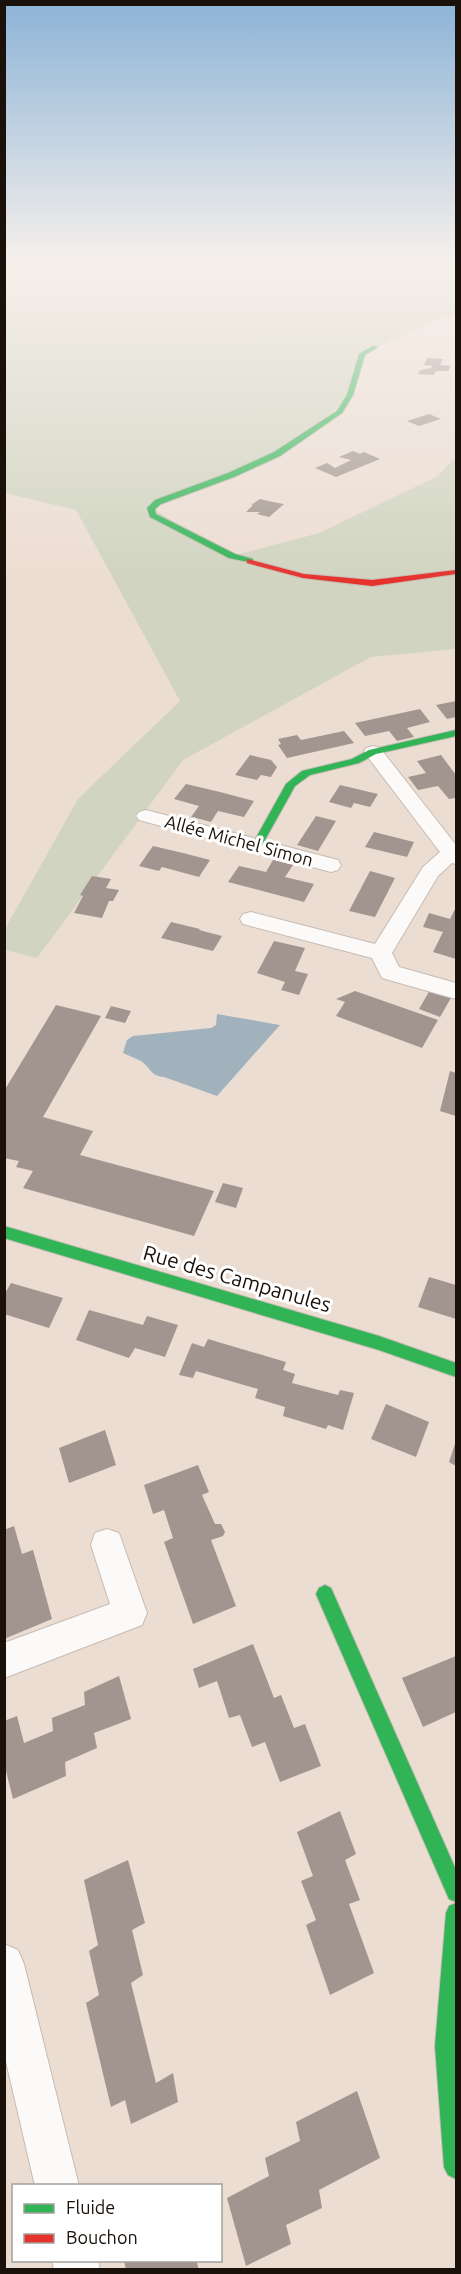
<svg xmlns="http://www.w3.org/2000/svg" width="461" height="2274" font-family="Ubuntu,sans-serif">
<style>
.green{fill:#d0d4c0}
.water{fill:#a2b2bd}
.building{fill:#a2958f}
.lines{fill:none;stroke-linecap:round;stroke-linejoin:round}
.street-casing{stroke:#c7bbb3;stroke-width:2}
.fast-casing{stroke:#c7bbb3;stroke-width:2}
.jam-casing{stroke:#c7bbb3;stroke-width:2}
.street{fill:#fcfaf8;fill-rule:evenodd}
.fast{fill:#30b455;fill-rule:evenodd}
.jam{fill:#e5322d;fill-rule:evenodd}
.labels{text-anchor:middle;stroke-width:6;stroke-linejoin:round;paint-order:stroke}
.far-street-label{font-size:18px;fill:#19110a;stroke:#fff}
.street-label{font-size:21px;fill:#19110a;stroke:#fff}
</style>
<rect width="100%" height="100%" fill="#ecddd2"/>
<path class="green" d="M5 264H456V315L439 319 362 354 350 395 310 435 151 508 232 556 319 533 438 476 456 457V649L371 657 183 760 37 958 5 950V929L78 799 180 701 76 510 5 493Z"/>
<path class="water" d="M217 1014 280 1025 217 1096 164 1077C150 1076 151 1068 141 1061 135 1058 129 1056 123 1053L127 1040 133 1036 211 1028 216 1025Z"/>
<path class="building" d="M427 358 443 359 440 365 451 366 448 371H436L434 375 418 374 420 370 431 368 432 366 424 365Z
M429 414 441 419 419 426 407 421Z
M353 451 360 454 364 452 380 459 336 477 315 468 327 463 335 468 351 460 339 457Z
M260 499 273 502 284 504 269 517 257 514 260 512H246L253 505H251Z
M456 701V717L447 719 436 705Z
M420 709 430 722 407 728 414 737 397 741 389 731 365 736 355 723Z
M344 731 354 743 287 758 278 745 281 744 278 739 297 735 301 740Z
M250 755 271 760 277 767 271 777 261 775 257 780 235 775Z
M441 755 456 775V798L449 799 438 786 418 790 408 777 426 773 417 761Z
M186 784 220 792 254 801 244 817 218 811 211 822 200 819 191 817 199 806 174 799Z
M340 785 378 794 370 807 354 803 351 808 329 802Z
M316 816 336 821 318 851 297 845Z
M374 832 414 842 407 857 365 847Z
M153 846 183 853 210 860 199 877 162 867 159 871 139 866Z
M273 860 293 865 285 877 314 884 304 902 228 882 239 866 266 872Z
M370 871 395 878 375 917 349 911Z
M92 876 111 879 106 888 119 890 113 901H109L102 918 74 913 83 896 80 895Z
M456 907V959L433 952 443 932 423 927 429 913 450 919Z
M171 922 200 929 199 930 222 936 213 951 161 938Z
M274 941 305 948 295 971 308 974 299 995 281 990 285 982 257 973Z
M430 990 451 998 440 1017 419 1009Z
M355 991 438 1020 422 1048 336 1016 345 1002 336 999Z
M56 1005 101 1016 43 1117 93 1131 80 1155 214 1191 194 1236 23 1188 33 1171 16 1167 19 1161 4 1158V1091Z
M111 1006 131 1011 125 1023 105 1018Z
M450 1071 456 1073V1116L440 1111Z
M223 1183 243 1188 236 1208 215 1202Z
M429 1277 456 1285V1319L418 1307Z
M11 1283 63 1298 49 1328 4 1314V1295Z
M89 1310 143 1325 147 1316 178 1325 165 1357 135 1348 129 1358 76 1340Z
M208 1339 286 1362 283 1370 295 1374 292 1383 338 1395 340 1390 354 1393 343 1430 328 1425 326 1429 283 1416 285 1407 255 1398 258 1389 196 1371 193 1378 179 1375 192 1343 204 1347Z
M386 1404 429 1422 416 1457 371 1439Z
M105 1430 116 1465 69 1483 59 1448Z
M456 1441V1466L449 1462Z
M198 1465 209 1492 202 1495 215 1524H221L225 1532 223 1536 211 1540 236 1606 193 1624 164 1542 173 1538 164 1510 153 1514 144 1485Z
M14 1526 22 1554 33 1550 52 1619 4 1639V1530Z
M253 1644 274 1698 281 1695 294 1728 305 1724 321 1766 280 1782 265 1742 252 1747 240 1715 229 1718 217 1681 199 1688 193 1669Z
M456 1656V1712L423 1727 402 1678Z
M119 1676 131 1719 94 1733 97 1748 65 1762 66 1776 13 1799 4 1763V1721L17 1716 24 1743 53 1731 52 1718 85 1705 84 1692Z
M340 1811 356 1854 345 1860 360 1900 349 1904 374 1973 330 1995 306 1925 316 1920 301 1881 313 1876 297 1832Z
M128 1860 145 1923 132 1930 143 1975 131 1983 156 2083 173 2073 178 2102 131 2124 125 2100 111 2107 86 2003 99 1995 89 1951 98 1945 84 1880Z
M357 2091 380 2158 319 2190 322 2208 286 2225 291 2244 246 2266 227 2198 269 2176 265 2158 300 2141 296 2122Z
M124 2260H196L199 2270H126Z"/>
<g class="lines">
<g class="street-casing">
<path id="street" d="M373 746 380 748 456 845V864L452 863 438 876 392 953 399 967 456 983V999L382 978 372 958 243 924 240 919 243 914 251 912 375 944 423 867 440 852 364 752 366 748Z
M146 810 338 860 341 865 338 870 331 872 139 820 136 816 139 812Z
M107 1529 119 1533 147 1613 142 1625 4 1678V1643L110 1604 91 1545 95 1533Z
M4 1944 18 1950 24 1964 79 2186H35L4 2053Z
M52 2260H98L100 2270H54Z"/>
</g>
<g class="fast-casing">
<path id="fast" d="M373 346 378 347 365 355 353 395 342 413 280 456 234 477 161 504 155 509 156 514 235 554 253 559V563L229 558 150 517 147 508 155 500 228 473 274 452 337 411 347 395 359 354Z
M456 730V736L376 754 359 763 310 775 295 786 261 847 257 848 252 845 286 784 302 771 352 759 369 750Z
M4 1226 379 1336 456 1363V1377L379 1350 4 1238Z
M325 1585 331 1588 456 1870V1902L449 1899 316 1594 319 1588Z
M456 1903V2179L448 2175 444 2167 435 2046 446 1913 449 1906Z"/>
</g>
<g class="jam-casing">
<path id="jam" d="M247 559 304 574 372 580 456 570V574L372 586 303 578 247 563Z"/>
</g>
<use href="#street" class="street"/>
<use href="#fast" class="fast"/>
<use href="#jam" class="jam"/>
</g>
<linearGradient id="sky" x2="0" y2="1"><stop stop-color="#8cb3d7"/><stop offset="0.45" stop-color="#f6f0eb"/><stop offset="1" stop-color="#f6f0eb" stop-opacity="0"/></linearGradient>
<rect width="461" height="582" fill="url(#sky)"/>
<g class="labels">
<g class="far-street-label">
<text transform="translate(239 841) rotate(15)" y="6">Allée Michel Simon</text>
</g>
<g class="street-label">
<text transform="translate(237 1279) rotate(16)" y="7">Rue des Campanules</text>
</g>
</g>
<rect width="461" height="2274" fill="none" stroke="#19110a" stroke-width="12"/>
<rect x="12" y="2184" width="210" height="78" fill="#ffffff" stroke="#a3a09d" stroke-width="1.5"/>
<rect x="24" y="2204" width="30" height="9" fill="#30b455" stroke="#a3a09d" stroke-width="1.5"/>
<text x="66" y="2214" font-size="18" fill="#19110a">Fluide</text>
<rect x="24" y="2234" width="30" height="9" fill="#e5322d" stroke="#a3a09d" stroke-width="1.5"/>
<text x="66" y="2244" font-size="18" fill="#19110a">Bouchon</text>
</svg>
